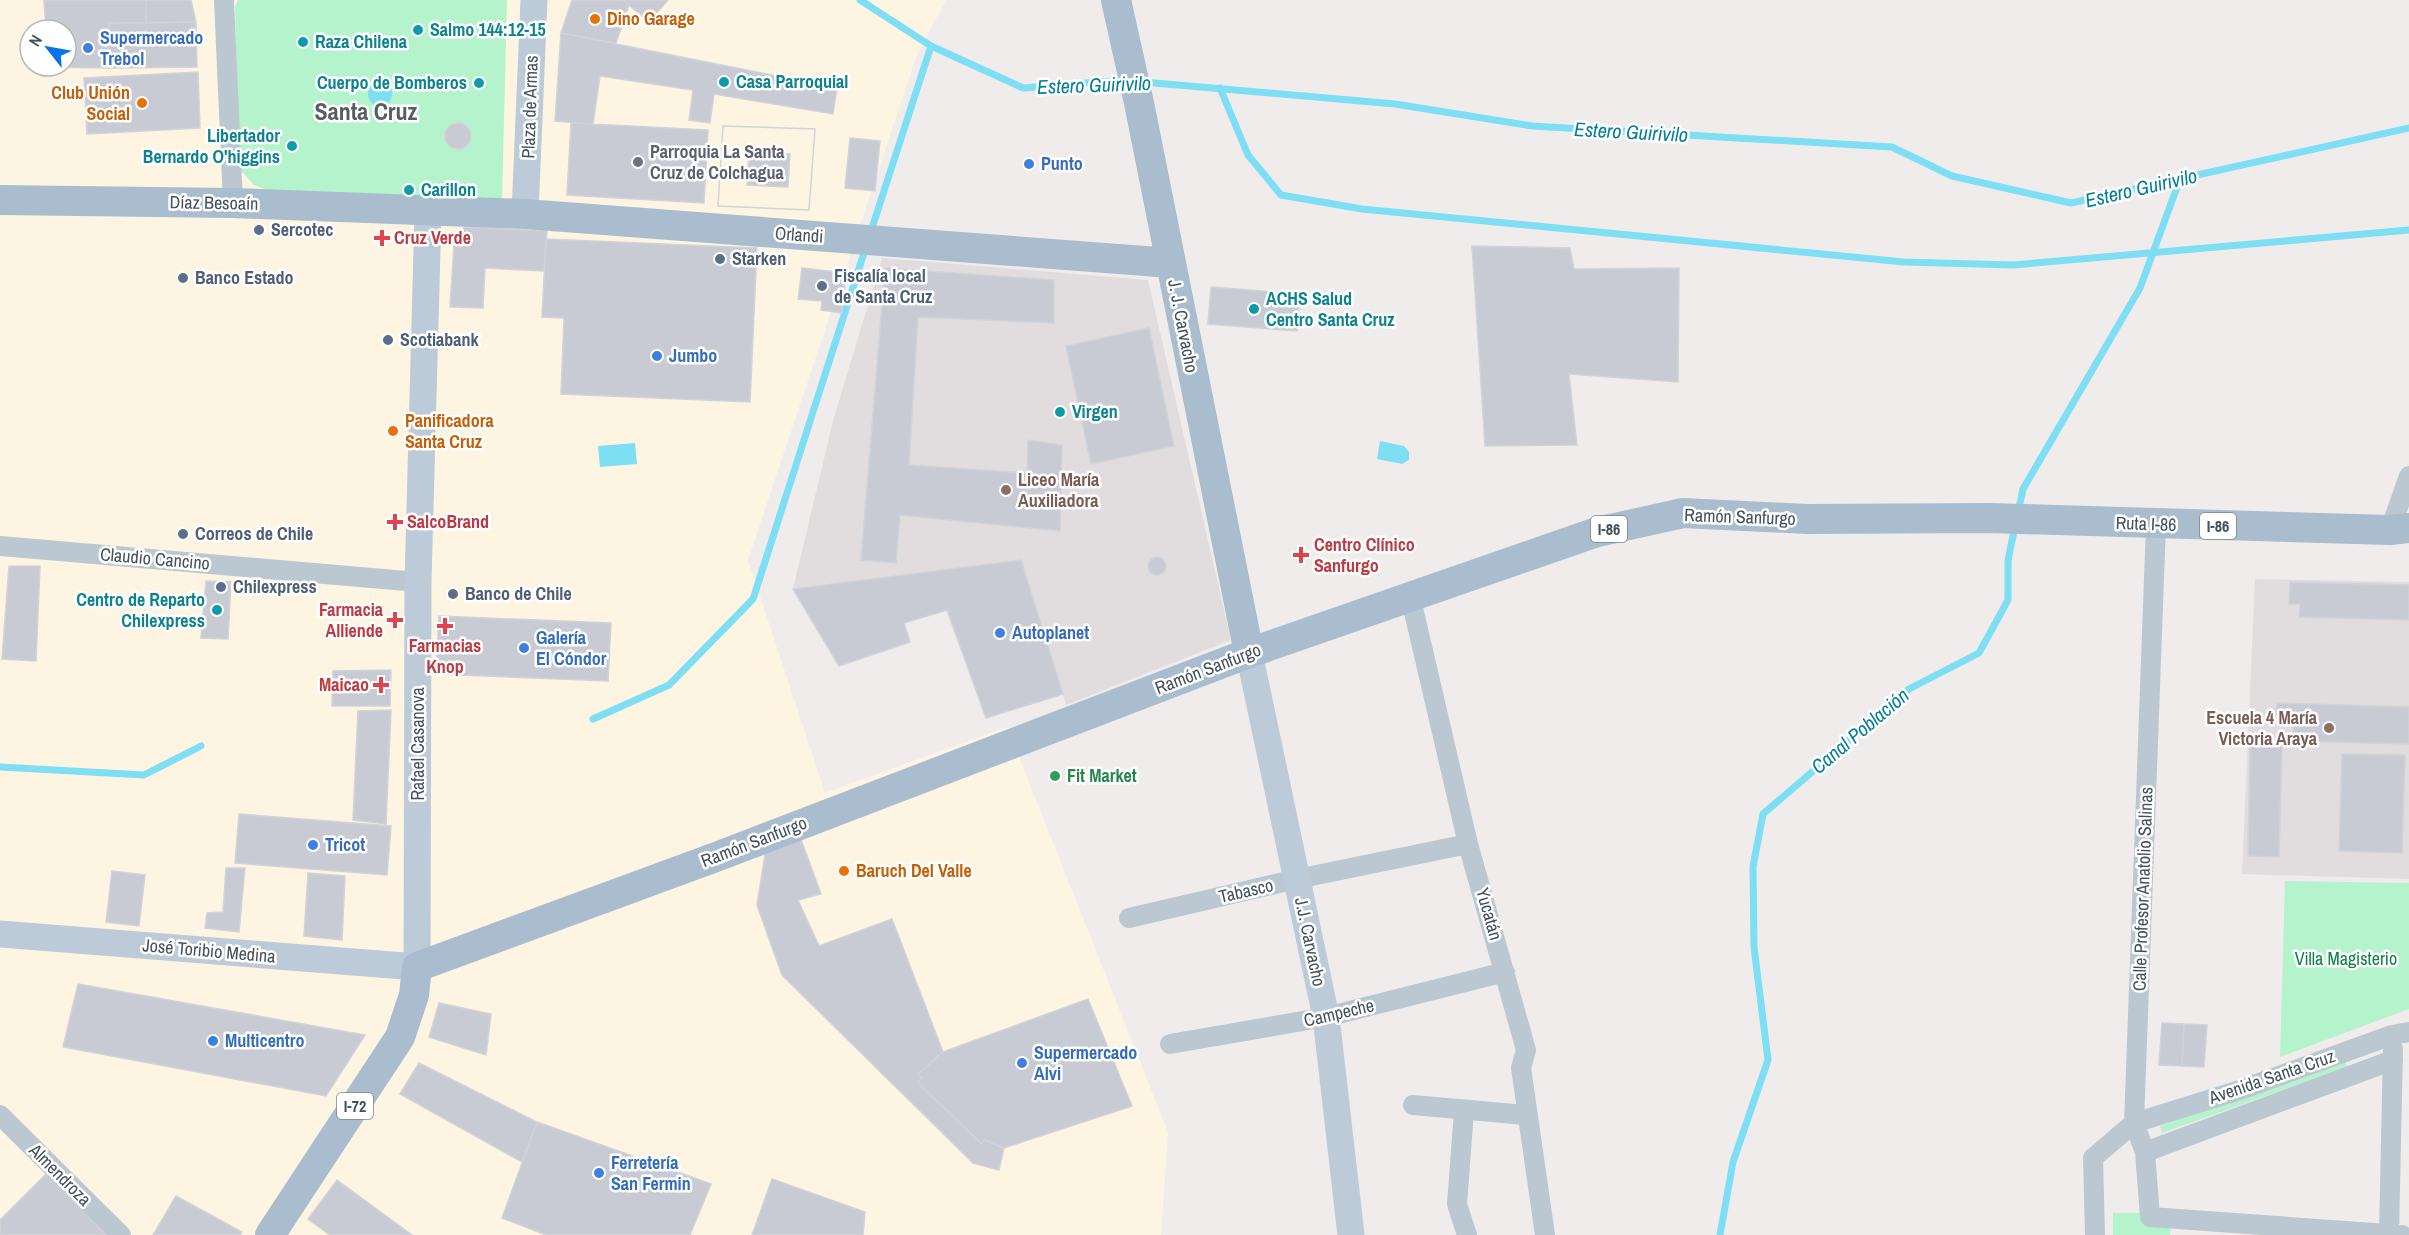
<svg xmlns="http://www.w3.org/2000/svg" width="2409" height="1235" font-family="'Archivo Narrow',sans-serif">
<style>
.commercial{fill:#fdf5e2;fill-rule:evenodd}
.education{fill:#e1ddde}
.green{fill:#b5f3cc}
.water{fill:#7edef4}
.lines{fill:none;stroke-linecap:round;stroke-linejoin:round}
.stream{stroke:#7edef4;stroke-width:7}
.building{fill:#c8cbd3;stroke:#d0d3d9;stroke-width:1.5;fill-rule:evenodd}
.street{stroke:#bbc8d1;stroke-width:20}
.secondary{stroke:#bdcad8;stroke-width:27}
.primary{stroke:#a9bdcf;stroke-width:30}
.food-dot{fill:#e8710a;stroke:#fff;stroke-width:2}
.culture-dot{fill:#0f9aa8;stroke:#fff;stroke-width:2}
.shop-dot{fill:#3f7fe0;stroke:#fff;stroke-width:2}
.worship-dot{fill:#6b7280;stroke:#fff;stroke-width:2}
.service-dot{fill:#5c6f8a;stroke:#fff;stroke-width:2}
.health-dot{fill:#e0444e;stroke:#fff;stroke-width:2}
.education-dot{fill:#8d6e63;stroke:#fff;stroke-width:2}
.leisure-dot{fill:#2e9e5b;stroke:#fff;stroke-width:2}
.labels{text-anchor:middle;stroke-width:5;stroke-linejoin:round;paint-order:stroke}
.shield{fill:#fff;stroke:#7b858d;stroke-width:1.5}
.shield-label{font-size:16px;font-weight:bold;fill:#43515c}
.food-label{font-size:18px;font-weight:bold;fill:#c56008;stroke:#fff;text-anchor:start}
.culture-label{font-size:18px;font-weight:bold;fill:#0d838f;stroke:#fff;text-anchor:start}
.shop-label{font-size:18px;font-weight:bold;fill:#366cbe;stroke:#fff;text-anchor:start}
.street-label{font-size:18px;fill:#43515c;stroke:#fff}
.worship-label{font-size:18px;font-weight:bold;fill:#5b616d;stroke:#fff;text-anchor:start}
.service-label{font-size:18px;font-weight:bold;fill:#4e5e75;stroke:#fff;text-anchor:start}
.health-label{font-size:18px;font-weight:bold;fill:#be3a42;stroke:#fff;text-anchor:start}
.education-label{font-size:18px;font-weight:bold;fill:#785e54;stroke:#fff;text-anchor:start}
.leisure-label{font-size:18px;font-weight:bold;fill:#27864d;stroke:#fff;text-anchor:start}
.park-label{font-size:18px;fill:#0e8346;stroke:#fff}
.water-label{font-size:20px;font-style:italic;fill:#037d9a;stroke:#fff}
.district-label{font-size:24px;font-weight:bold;fill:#595d62;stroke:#fff}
</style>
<rect width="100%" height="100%" fill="#f0ecec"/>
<path class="commercial" d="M0 0H946L917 55 748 560 825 793 1007 727 1168 1132 1161 1235H0ZM30 30H66V66H30Z"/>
<path class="education" d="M882 258 1148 280 1231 640 1066 705 1021 560 793 589 833 421Z
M2255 579 2409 582V879L2242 874Z"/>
<path class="green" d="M238 0H507L502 201 270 191 254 185 239 169 235 7Z
M2285 881 2409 883V1009L2280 1057Z
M2344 1060 2347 1067 2162 1133 2160 1126Z
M2113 1213H2143L2171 1224 2170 1235H2113Z"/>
<path class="water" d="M368 94a12 12 0 1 1 24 0a12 12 0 1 1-24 0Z
M1380 441 1404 446 1409 452V460L1402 464 1377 459Z
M635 443 637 464 600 467 598 446Z"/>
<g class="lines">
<path class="stream" d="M860 0 931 46 1023 88 1126 80
M1143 82 1395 104 1532 126 1892 147 1952 176 2071 203 2409 128
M1220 88 1248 155 1281 195 1362 209 1904 262 2013 265 2409 230
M872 228 931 46
M2018 513 2023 489 2140 288 2180 179
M593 719 669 685 753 599 864 253
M0 767 144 775 201 746
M1720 1235 1733 1162 1768 1060 1754 947 1753 867 1763 814 1909 689 1979 653 2008 600V560L2015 526"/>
</g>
<path class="building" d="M44 0H146V23H109V68L47 67 66 66V30H46Z
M146 0H191L196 22 146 23Z
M572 0H623L629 5 616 43 561 33Z
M623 0H668L649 22Z
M196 22 197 67 109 68V23Z
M561 33 837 88 833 114 714 94 710 123 689 120 693 90 600 76 593 124 555 121Z
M198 72 200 128 87 134 84 78Z
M571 123 708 130 704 203 567 195Z
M445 136a13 13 0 1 1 26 0a13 13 0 1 1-26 0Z
M723 126 815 129 809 210 718 206ZM749 152 790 154 788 187 747 185Z
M723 126 815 129 809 210 718 206Z
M850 138 880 141 875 191 845 188Z
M465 227 547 231 544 271 485 268 483 308 450 307 454 245 457 233Z
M546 239 757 248 750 402 561 394 564 318 542 317Z
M1472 246 1570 248 1574 269 1679 268 1678 382 1569 374 1577 445 1485 446Z
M802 268 846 273 842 313 821 310 822 301 798 299Z
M885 268 1054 280V323L918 317 909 465 1027 473 1028 440 1062 445 1060 531 900 515 896 563 861 560Z
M1211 287 1300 294 1297 331 1208 324Z
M1149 328 1174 446 1091 464 1066 346Z
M1148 566a9 9 0 1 1 18 0a9 9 0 1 1-18 0Z
M1021 560 1063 694 986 718 947 610 904 623 910 642 839 666 793 589Z
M9 566H40L36 661 2 659Z
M206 581 231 582 228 639 201 638Z
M2290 582 2409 585V620L2299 617 2300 604H2289Z
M439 616 611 623 608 681 436 674Z
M391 670 390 706H332L333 671Z
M2277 703 2409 707V744L2293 741 2294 714H2276Z
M391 710 386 824 353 820 358 711Z
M2250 745 2282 746 2279 857 2248 856Z
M2342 754 2405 755 2402 853 2339 851Z
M239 814 391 826 387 875 235 863Z
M799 834 821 894 798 900 819 946 892 919 943 1052 918 1074 922 1078 917 1082 982 1144 984 1140 1004 1148 999 1170 973 1163 782 975 757 905 766 848Z
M226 868H245L239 932 205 928 207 913 223 912Z
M112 871 145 875 139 926 106 922Z
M308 873 345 876 342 940 304 936Z
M78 984 365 1035 326 1096 63 1047Z
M1088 999 1132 1106 1004 1148 984 1140 982 1144 917 1082 922 1078 918 1074 943 1052Z
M439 1003 491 1014 486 1055 429 1037Z
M2162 1023 2184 1024 2182 1066 2159 1065Z
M2184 1024 2207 1025 2204 1067 2182 1066Z
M419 1063 537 1122 522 1162 400 1094Z
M537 1122 711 1184 690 1235H546L502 1218Z
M46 1174 106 1235H0V1220Z
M772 1179 865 1212 863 1235H752Z
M337 1180 412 1235H330L308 1219Z
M176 1196 242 1232 240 1235H153Z"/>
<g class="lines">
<path class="street" d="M224 0 233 203
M2156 524 2134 1123 2145 1152 2150 1217 2402 1235
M2390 530 2409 476
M0 546 418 582
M1410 595 1468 844 1526 1050 1521 1068 1545 1235
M1129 918 1297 879 1468 844
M1170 1044 1326 1017 1505 972
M1413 1105 1526 1115
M1464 1111 1457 1204 1467 1235
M0 1115 121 1235
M2145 1152 2393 1060
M2389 1234 2393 1049
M2095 1235 2093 1158 2134 1123 2240 1090 2392 1035 2409 1032"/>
<path class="secondary" d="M525 214 534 0
M1249 653 1326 1017 1351 1235
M0 934 417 967 418 582 428 212"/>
<path class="primary" d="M1116 0 1139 103 1249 653
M0 200 233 203 525 214 1171 263
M270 1235 400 1037 414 995 417 967 716 857 1249 653 1597 532 1683 513 1807 519 1988 518 2390 530 2409 528"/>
</g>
<g class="food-dot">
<circle cx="595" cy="19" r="6"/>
<circle cx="142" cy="103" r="6"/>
<circle cx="393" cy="431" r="6"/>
<circle cx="844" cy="871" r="6"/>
</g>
<g class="culture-dot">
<circle cx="418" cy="30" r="6"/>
<circle cx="303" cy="42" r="6"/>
<circle cx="724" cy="82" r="6"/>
<circle cx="479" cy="83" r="6"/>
<circle cx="292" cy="146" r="6"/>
<circle cx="409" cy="190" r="6"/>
<circle cx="1254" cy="309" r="6"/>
<circle cx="1060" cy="412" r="6"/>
<circle cx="217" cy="610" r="6"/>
</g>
<g class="shop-dot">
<circle cx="88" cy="48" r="6"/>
<circle cx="1029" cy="164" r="6"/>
<circle cx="657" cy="356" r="6"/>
<circle cx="1000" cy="633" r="6"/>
<circle cx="524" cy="648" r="6"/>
<circle cx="313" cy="845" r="6"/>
<circle cx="213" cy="1041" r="6"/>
<circle cx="1022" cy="1063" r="6"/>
<circle cx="599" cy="1173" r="6"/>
</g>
<circle class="worship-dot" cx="638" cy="162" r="6"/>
<g class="service-dot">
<circle cx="259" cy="230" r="6"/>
<circle cx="720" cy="259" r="6"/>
<circle cx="183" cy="278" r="6"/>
<circle cx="822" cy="286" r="6"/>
<circle cx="388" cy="340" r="6"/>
<circle cx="183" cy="534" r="6"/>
<circle cx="221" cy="587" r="6"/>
<circle cx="453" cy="594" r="6"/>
</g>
<g class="health-dot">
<path d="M379 229h6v6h6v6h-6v6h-6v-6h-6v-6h6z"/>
<path d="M392 513h6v6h6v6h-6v6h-6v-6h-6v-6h6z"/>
<path d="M1298 546h6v6h6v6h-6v6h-6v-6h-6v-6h6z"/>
<path d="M392 611h6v6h6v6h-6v6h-6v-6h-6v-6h6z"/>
<path d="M442 617h6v6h6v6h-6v6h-6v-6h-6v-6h6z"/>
<path d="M378 676h6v6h6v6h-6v6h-6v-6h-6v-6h6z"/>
</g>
<g class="education-dot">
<circle cx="1006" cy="490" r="6"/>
<circle cx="2329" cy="728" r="6"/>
</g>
<circle class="leisure-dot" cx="1055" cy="776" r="6"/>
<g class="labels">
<g class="shield">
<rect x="2200" y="513" width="36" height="26" rx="4.5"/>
<rect x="1591" y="516" width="36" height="26" rx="4.5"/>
<rect x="337" y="1093" width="36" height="26" rx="4.5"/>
</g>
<g class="shield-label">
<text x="2218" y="532">I-86</text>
<text x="1609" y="535">I-86</text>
<text x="355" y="1112">I-72</text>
</g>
<g class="food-label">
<text x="607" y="25">Dino Garage</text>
<text x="130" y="99" text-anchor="end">Club Unión<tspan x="130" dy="21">Social</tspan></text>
<text x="405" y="427">Panificadora<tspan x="405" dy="21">Santa Cruz</tspan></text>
<text x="856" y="877">Baruch Del Valle</text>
</g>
<g class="culture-label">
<text x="430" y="36">Salmo 144:12-15</text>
<text x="315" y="48">Raza Chilena</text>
<text x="736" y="88">Casa Parroquial</text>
<text x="467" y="89" text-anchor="end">Cuerpo de Bomberos</text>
<text x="280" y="142" text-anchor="end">Libertador<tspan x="280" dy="21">Bernardo O'higgins</tspan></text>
<text x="421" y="196">Carillon</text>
<text x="1266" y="305">ACHS Salud<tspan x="1266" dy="21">Centro Santa Cruz</tspan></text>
<text x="1072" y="418">Virgen</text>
<text x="205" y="606" text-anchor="end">Centro de Reparto<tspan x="205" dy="21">Chilexpress</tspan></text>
</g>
<g class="shop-label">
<text x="100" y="44">Supermercado<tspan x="100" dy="21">Trebol</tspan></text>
<text x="1041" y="170">Punto</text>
<text x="669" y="362">Jumbo</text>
<text x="1012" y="639">Autoplanet</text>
<text x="536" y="644">Galería<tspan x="536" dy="21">El Cóndor</tspan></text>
<text x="325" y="851">Tricot</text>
<text x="225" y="1047">Multicentro</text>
<text x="1034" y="1059">Supermercado<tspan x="1034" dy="21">Alvi</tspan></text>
<text x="611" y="1169">Ferretería<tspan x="611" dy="21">San Fermin</tspan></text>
</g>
<g class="street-label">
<text transform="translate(530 107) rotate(-88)" y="6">Plaza de Armas</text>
<text transform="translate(214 203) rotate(1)" y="6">Díaz Besoaín</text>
<text transform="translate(799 235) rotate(4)" y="6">Orlandi</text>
<text transform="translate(1183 326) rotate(79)" y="6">J. J. Carvacho</text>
<text transform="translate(1740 517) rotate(2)" y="6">Ramón Sanfurgo</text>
<text transform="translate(2146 524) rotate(2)" y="6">Ruta I-86</text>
<text transform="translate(155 559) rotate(5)" y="6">Claudio Cancino</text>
<text transform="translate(1208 669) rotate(-21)" y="6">Ramón Sanfurgo</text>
<text transform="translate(418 744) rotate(-90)" y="6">Rafael Casanova</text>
<text transform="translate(754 842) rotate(-21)" y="6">Ramón Sanfurgo</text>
<text transform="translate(2143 889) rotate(-88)" y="6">Calle Profesor Anatolio Salinas</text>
<text transform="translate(1246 891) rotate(-13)" y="6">Tabasco</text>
<text transform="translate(1489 914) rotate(74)" y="6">Yucatán</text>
<text transform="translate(1310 942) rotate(78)" y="6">J.J. Carvacho</text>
<text transform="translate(209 951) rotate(5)" y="6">José Toribio Medina</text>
<text transform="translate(1339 1013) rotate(-13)" y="6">Campeche</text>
<text transform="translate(2272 1077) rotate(-19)" y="6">Avenida Santa Cruz</text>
<text transform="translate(60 1175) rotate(45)" y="6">Almendroza</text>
</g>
<g class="worship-label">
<text x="650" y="158">Parroquia La Santa<tspan x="650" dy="21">Cruz de Colchagua</tspan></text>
</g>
<g class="service-label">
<text x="271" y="236">Sercotec</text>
<text x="732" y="265">Starken</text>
<text x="834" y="282">Fiscalía local<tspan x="834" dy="21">de Santa Cruz</tspan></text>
<text x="195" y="284">Banco Estado</text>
<text x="400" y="346">Scotiabank</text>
<text x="195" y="540">Correos de Chile</text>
<text x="233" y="593">Chilexpress</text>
<text x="465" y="600">Banco de Chile</text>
</g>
<g class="health-label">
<text x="394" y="244">Cruz Verde</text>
<text x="407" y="528">SalcoBrand</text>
<text x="1314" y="551">Centro Clínico<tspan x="1314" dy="21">Sanfurgo</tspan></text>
<text x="383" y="616" text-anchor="end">Farmacia<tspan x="383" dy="21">Alliende</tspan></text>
<text x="445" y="652" text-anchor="middle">Farmacias<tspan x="445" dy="21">Knop</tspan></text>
<text x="369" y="691" text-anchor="end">Maicao</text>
</g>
<g class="education-label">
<text x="1018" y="486">Liceo María<tspan x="1018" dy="21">Auxiliadora</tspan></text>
<text x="2317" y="724" text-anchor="end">Escuela 4 María<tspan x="2317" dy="21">Victoria Araya</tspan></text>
</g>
<g class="leisure-label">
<text x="1067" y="782">Fit Market</text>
</g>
<g class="park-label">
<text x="2346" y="965">Villa Magisterio</text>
</g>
<g class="water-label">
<text transform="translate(1094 85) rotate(-2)" y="7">Estero Guirivilo</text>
<text transform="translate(1631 132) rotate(3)" y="7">Estero Guirivilo</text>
<text transform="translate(2141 188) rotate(-13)" y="7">Estero Guirivilo</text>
<text transform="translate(1860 731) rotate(-40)" y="7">Canal Población</text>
</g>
<g class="district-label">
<text x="366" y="120">Santa Cruz</text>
</g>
</g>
<g transform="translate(48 48) rotate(301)"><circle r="28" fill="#ffffff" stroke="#b4b9be" stroke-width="1.5"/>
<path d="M0-4.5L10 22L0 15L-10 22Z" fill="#0871ee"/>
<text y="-9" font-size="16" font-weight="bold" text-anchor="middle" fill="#43515c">N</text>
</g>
</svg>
